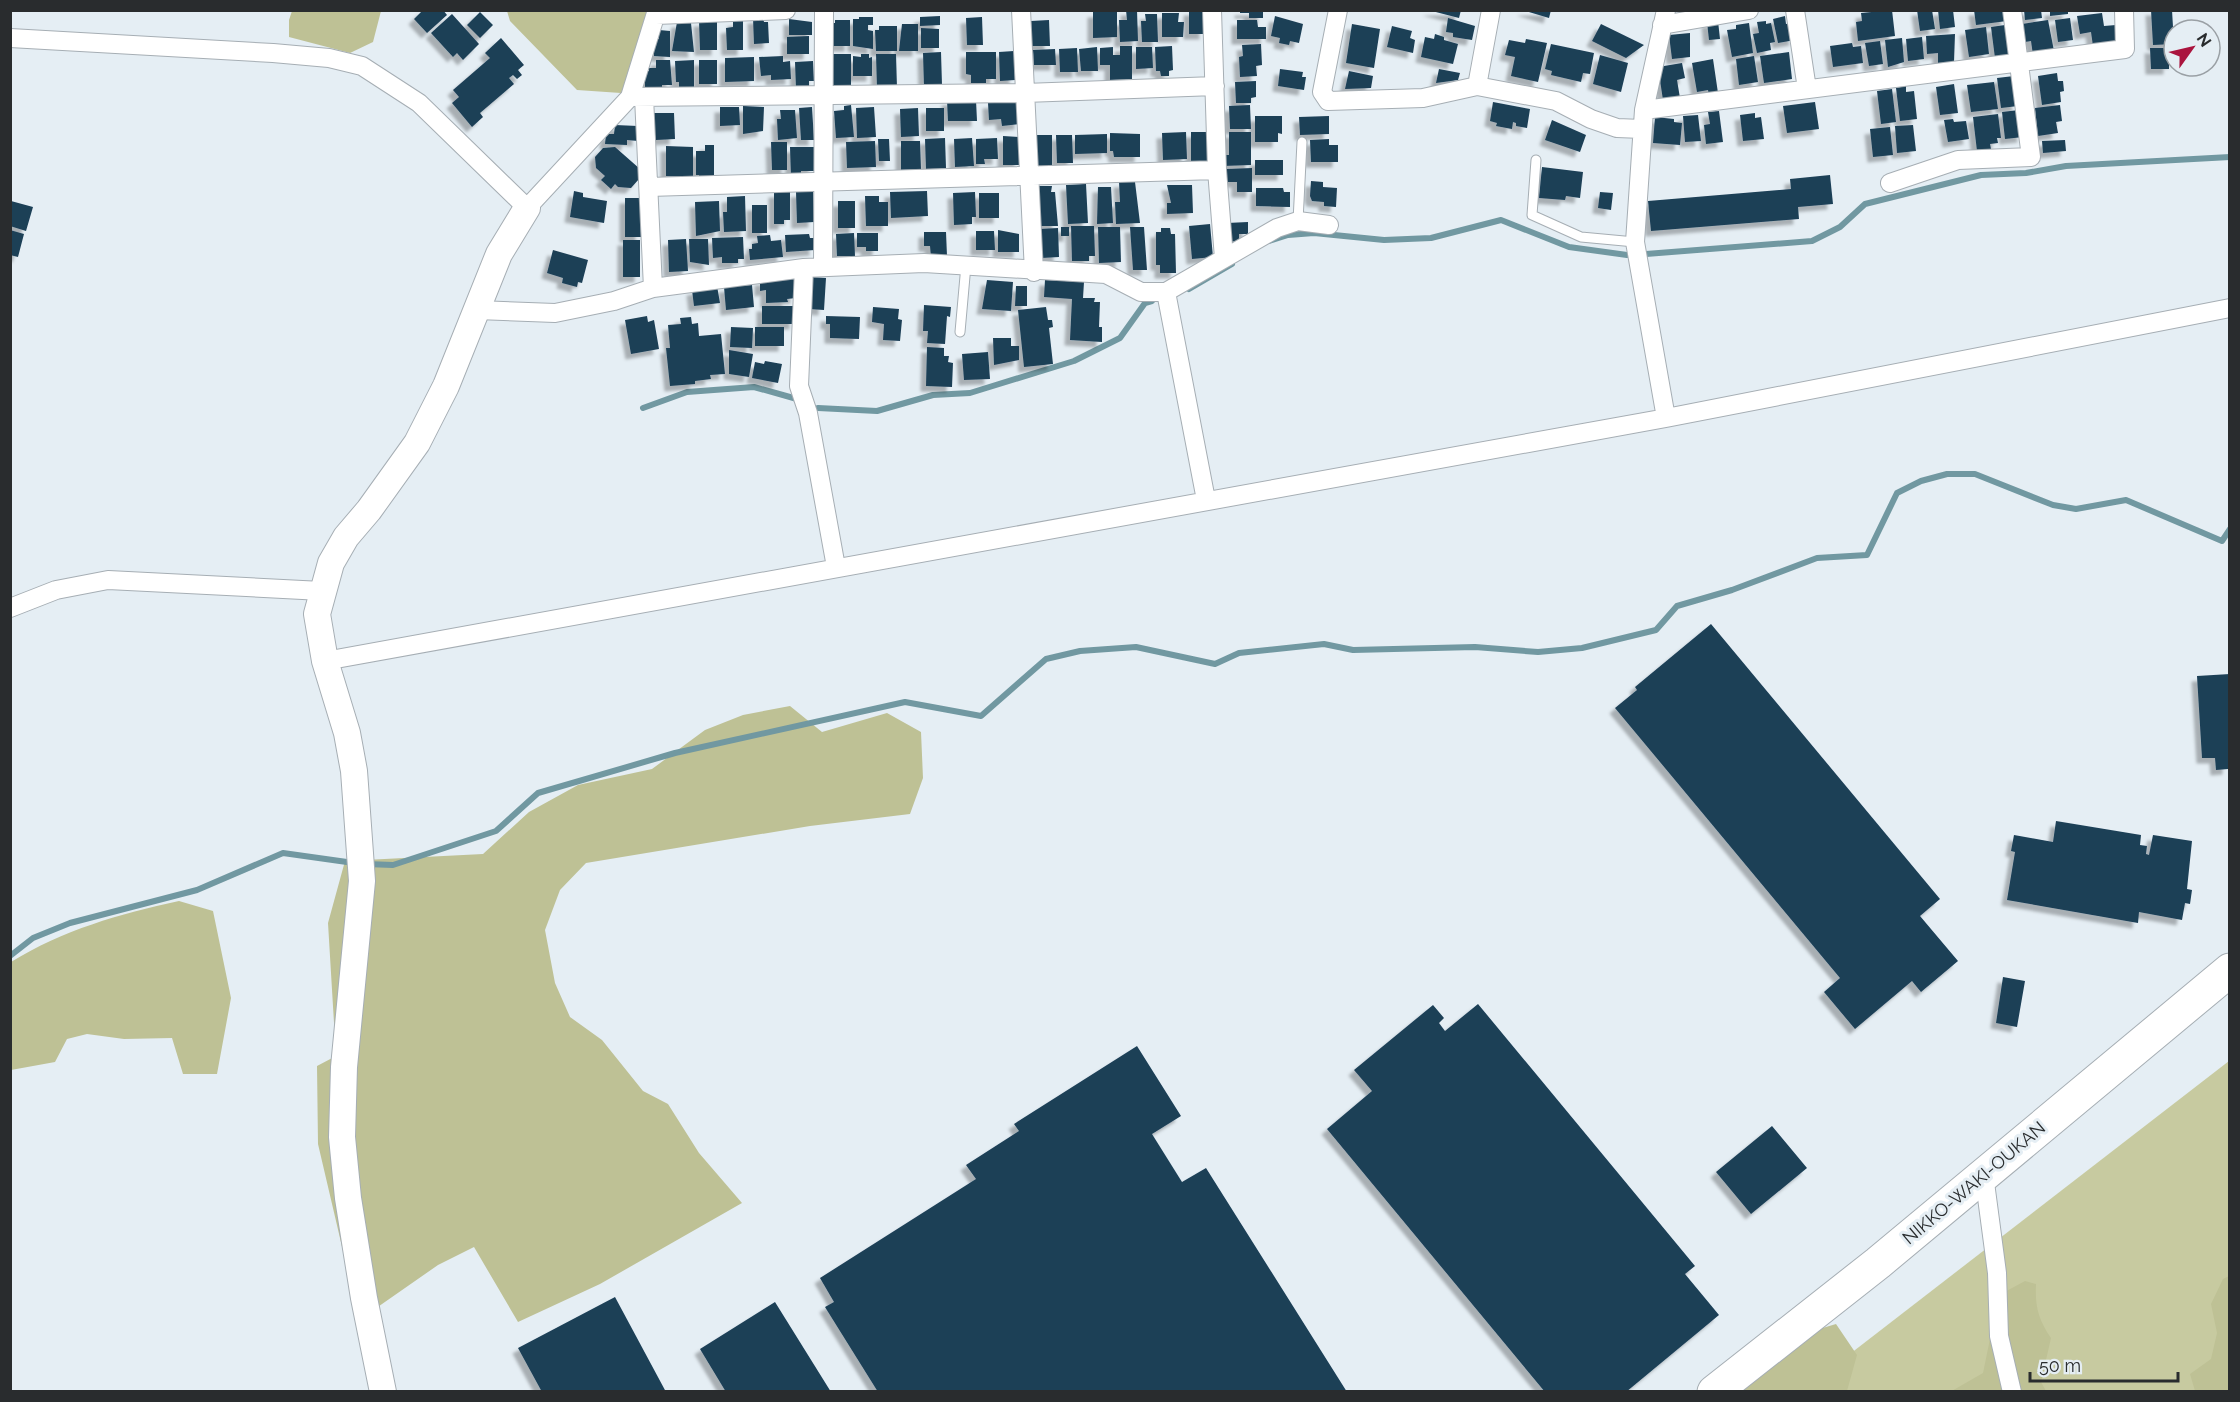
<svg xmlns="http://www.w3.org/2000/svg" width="2240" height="1402" font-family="Raleway,sans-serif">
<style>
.green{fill:#c7caa0}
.forest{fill:#bec195}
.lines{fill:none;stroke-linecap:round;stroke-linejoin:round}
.stream{stroke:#7198a1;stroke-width:6}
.building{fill:#1c3f57;filter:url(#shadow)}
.lane-casing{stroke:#a6aeb4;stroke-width:11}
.street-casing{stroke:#a6aeb4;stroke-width:20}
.secondary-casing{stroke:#a6aeb4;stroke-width:28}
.highway-casing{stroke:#a6aeb4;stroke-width:35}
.lane{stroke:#fff;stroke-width:9}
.street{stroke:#fff;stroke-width:18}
.secondary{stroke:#fff;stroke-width:26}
.highway{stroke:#fff;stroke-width:33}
.labels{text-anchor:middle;stroke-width:6;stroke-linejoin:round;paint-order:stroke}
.street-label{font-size:18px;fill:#292c2e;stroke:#e5eef4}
</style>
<defs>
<filter id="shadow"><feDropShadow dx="-5.5" dy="5.5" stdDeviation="1.5" flood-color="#0004"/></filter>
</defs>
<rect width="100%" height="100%" fill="#e5eef4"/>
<path class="green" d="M2229 1061V1391H1802Z"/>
<path class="forest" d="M292 11V10L381 11 373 42 350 53 289 37V20Z
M507 11H647L629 81 621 93 577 90 510 21Z
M790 706 822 732 887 713 921 732 923 778 910 814 810 826 586 863 560 890 545 930 555 983 570 1017 602 1040 643 1091 668 1104 699 1153 742 1203 600 1284 518 1322 474 1247 438 1265 372 1311 354 1298 318 1144 317 1066 336 1056 328 923 345 861 483 854 529 812 578 785 652 769 705 730 743 715Z
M179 901 213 911 231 998 217 1074H183L172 1038 124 1039 87 1034 67 1039 55 1062 11 1070V962C63 930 119 914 179 901Z
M2229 1276V1391H2195L2190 1374 2211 1359 2217 1333 2211 1304 2223 1279Z
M2025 1281 2036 1284C2035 1306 2038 1319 2051 1338L2041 1382 2046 1391 1950 1392 1983 1373 1999 1295Z
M1836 1324 1857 1355 1847 1391 1739 1392 1806 1333Z"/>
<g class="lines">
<path class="stream" d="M1269 241 1288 235 1314 233 1384 240 1431 238 1501 220 1569 247 1627 255
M1646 254 1812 241 1840 227 1865 204 1981 175 2026 173 2066 166 2230 157
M1189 289 1232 264
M643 408 687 392 754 387 797 399
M818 408 877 411 933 395 970 393 1074 361 1120 338 1145 303 1152 301
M366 864 393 865 496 831 538 793 675 753 905 702 981 716 1046 659 1080 651 1136 647 1215 664 1239 653 1324 644 1353 650 1475 647 1538 652 1582 648 1656 630 1677 606 1732 590 1817 558 1867 555 1897 493 1921 481 1947 474H1975L2053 505 2076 509 2126 500 2222 541 2230 529
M10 956 33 938 70 923 197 890 283 853 354 863"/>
</g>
<path class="building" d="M423 10H443L447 15 427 33 414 19Z
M1126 10H1137L1138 41 1120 42 1119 20H1127Z
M1189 10H1204L1205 34H1189Z
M1240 10H1263V18H1249V13H1240Z
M1428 10H1461L1459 18Z
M1522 10H1551L1549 18Z
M1892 10 1895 36 1858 41 1856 22 1862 21 1861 13Z
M1917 10H1932L1935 29 1920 31Z
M1938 10H1953L1955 27 1940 29Z
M1974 10H2005L2007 21 1976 25Z
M2024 10H2041L2042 18 2025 20Z
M2050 10H2068V14L2050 16Z
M2151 10H2172L2174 44 2153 45Z
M480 12 493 25 480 38 467 25Z
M1093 12H1117V37L1093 38Z
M1162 13H1179L1178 22H1184L1183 37H1162Z
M2102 13 2104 26 2116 25 2118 42 2093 46 2091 32 2080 34 2077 16Z
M452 14 479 44 463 60 457 53 453 57 431 33Z
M1145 14H1157L1158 42H1142L1141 21H1146Z
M940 16V25L920 26V17Z
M1275 16 1303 24 1299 43 1290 41 1289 45 1279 43 1280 38 1271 36Z
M1785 16 1786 24 1791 23 1795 40 1778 43 1773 19Z
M859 17H873V25H868V30L873 31V49L853 46V19H859Z
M982 17 983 45H967L966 18Z
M753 18H763L764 22H768L769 43 754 44Z
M1448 18 1475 26 1472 40 1453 37V33L1446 32Z
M2070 18 2073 40 2058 42 2055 20Z
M789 19 812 22V35H789Z
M835 20H850V46H831V23H835Z
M1049 20 1050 46H1032L1031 21Z
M1237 20H1257L1258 27H1266V39H1237Z
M2048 20 2054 51 2033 55 2031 41 2025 42 2022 24Z
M699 21H717V50H700Z
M733 21H743V50H727L726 28 733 27Z
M1718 21 1720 39 1709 40 1707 22Z
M1766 21V24L1771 23 1775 42 1770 43 1771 50 1757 53 1753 34 1759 33 1757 22Z
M677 22 691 23 694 52 672 51Z
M1749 23 1753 53 1732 57 1727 30 1736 29V25Z
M902 24H918V51H899Z
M1352 24 1380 29 1374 68 1346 63Z
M1601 24 1644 45 1626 58 1592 41Z
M2005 25 2010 55 1995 58 1991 27Z
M879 26H897V51H876L875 30H879Z
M1392 26 1412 31 1410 38 1415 40 1413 53 1387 47Z
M1986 27 1989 54 1969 57 1965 30Z
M921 28 939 29V48H921Z
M659 30 670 31V57L654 56V39H659Z
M1690 33V57L1672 59 1669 35Z
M1435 34 1444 37V40L1458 44 1453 64 1421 57 1425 37 1434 39Z
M1955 34 1954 62 1938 63V53L1927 54 1926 36Z
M809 36V54H787V37Z
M1922 37 1924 59 1908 61 1906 39Z
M501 38 524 65 518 70 522 75 517 79 513 75 509 78 514 84 480 113 483 117 472 127 452 103 459 97 453 90 490 58 485 53Z
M1902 38 1904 62 1888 67 1885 40Z
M1526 39 1547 43 1538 82 1511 76 1515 57 1505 55 1509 40 1525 43Z
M1880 41 1883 64 1869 66 1865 43Z
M1852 43 1853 47 1861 46 1863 63 1833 67 1830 46Z
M1261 44 1262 65 1256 66 1257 76 1240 77 1239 57 1243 56 1242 45Z
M1551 44 1594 53 1590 74 1583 73 1581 82 1551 75 1552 71 1545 69Z
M1120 46H1132V79L1110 80V65H1100V48L1113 47V55H1120Z
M1172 46 1173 70 1169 71V76H1161L1160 71H1156L1155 47Z
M1097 47 1098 71H1081L1079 49Z
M1136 47H1152L1153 68 1136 69Z
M1077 48 1078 72H1060L1059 49Z
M2150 48H2174V63H2169V69H2151Z
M1055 49 1056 65H1034L1033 50Z
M1014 51 1015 80 1000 81 999 52Z
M941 52 942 85 924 86 923 53Z
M966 52H996V79H986V83H971V75L966 74Z
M1789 52 1792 79 1764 83 1760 56Z
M833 54H851V91L833 86Z
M861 54H869V58L872 57V76H853V56L861 57Z
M876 54H896L897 88H877Z
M1600 55 1628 63 1621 92 1593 84Z
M783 56V62L790 61 791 79 771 80V75L761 76 759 57Z
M1754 56 1758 82 1739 85 1736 59Z
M754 57V81L725 82V58Z
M1713 59 1718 93 1709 95 1708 90 1697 92 1692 63Z
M656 60H670L672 85H662V89H645V71H649V68H656Z
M694 60V88H679V82H676L675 61Z
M699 60H717V84H699Z
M813 61 814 81H809V88H796L795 62Z
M1682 63 1685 78 1677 80 1680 98 1663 100 1658 67Z
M1280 69 1303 72 1302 77H1306L1304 90 1278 86Z
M1439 69 1460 73 1458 80 1436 83Z
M1349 71 1373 76 1371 88 1345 89Z
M2057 73 2058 81H2063L2064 91 2060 92 2061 102 2042 105 2038 76Z
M2014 76 2018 106 2001 108 1997 78Z
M1256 81V97L1251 98V103H1236L1235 82Z
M1994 82 1998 109 1971 112 1967 85Z
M1954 84 1958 113 1940 115 1936 87Z
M1906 86V92L1914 91 1917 119 1900 121 1896 88Z
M1892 89 1896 122 1881 124 1877 91Z
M947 100H976L977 121H948Z
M1019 101 1020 124 1002 126 1001 119 989 120 988 103Z
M1493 102 1530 109 1527 128 1516 126V123L1513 122 1512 129 1496 126 1497 123 1490 121Z
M1815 102 1819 129 1787 133 1783 106Z
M851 105 854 137 836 138 834 111 844 110V106Z
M1250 105 1251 129H1230L1229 106Z
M2060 105 2062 121 2056 122 2058 133 2038 136 2035 108Z
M743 106 764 107 763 131 743 134Z
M720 107H739L740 125 720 126Z
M812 107 814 140H801L799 108Z
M874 107 876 137 857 138 856 108Z
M918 108 919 136 901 137 900 109Z
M926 108H944V131H926Z
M780 110H795L797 138 778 140 777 119H781Z
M2019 110 2023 137 2005 139 2002 112Z
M1719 111 1723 142 1706 144 1704 125 1710 124 1708 112Z
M651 113H674L675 139 656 140Z
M1755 113V118L1761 117 1764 139 1743 141 1740 115Z
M1998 114 2001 138H1997L1998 143 1990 144 1991 149 1977 151 1973 117Z
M1698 115 1701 141 1685 142 1683 116Z
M1255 116H1282V134L1278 133V142H1255Z
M1329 116V134L1300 135 1299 117Z
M1655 117 1674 119V122L1682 123 1680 145 1653 143Z
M1953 119 1954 122 1966 121 1969 139 1948 142 1944 120Z
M1552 120 1586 135 1580 152 1545 140Z
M615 125 638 126V141L627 140V145L605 144 606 134H614Z
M1913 125 1916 151 1897 153 1895 126Z
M1890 127 1893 155 1873 157 1870 129Z
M1186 132 1187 159 1163 160 1162 133Z
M1191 132H1208L1209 164H1191Z
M1229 132H1251V165L1222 166V155H1229Z
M1110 133 1140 134V157H1114L1113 151H1110Z
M1107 134V153L1075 154V135Z
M1034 135H1052V166H1034Z
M1056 135H1072L1073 163H1057Z
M1003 136 1019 137 1020 165H1003Z
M945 138 946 168 926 169 925 139Z
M972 138 974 166 955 167 954 139Z
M997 138 998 159H984L985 164H976V139Z
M878 139H889L890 161H879Z
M1329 139V145H1338V162H1311L1310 140Z
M2065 140 2066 151 2043 153 2042 141Z
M875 141 876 167 847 168 846 142Z
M901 141H920L921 169 901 170Z
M771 142H787V170H772Z
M705 145H714V176L699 179V175H696V151H705Z
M666 146 693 147V177L666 176Z
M615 147 640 169 639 179 631 188 618 187 615 184 611 189 601 180 605 176 596 168 595 157 603 148Z
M790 147H814V171H801V176L791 177Z
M1255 160H1283V175H1255Z
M1542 167 1583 172 1580 198 1566 196 1565 200 1539 198Z
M1252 168V192H1237V182H1227V169Z
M1830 175 1833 204 1798 207 1799 219 1651 231 1648 201 1791 189 1790 179Z
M1311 181 1323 182V187L1337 188 1336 207 1324 206V202L1312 201 1310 196Z
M1119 182H1135L1140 223 1116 224 1115 202H1120Z
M1086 184 1088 223 1068 224 1066 185Z
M1167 185H1192L1193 213 1167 214V203H1171Z
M1038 186H1052L1051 192H1055L1058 226H1034Z
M1098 187H1111L1113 223 1097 224Z
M1256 188H1283L1284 192H1290V207L1256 206Z
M574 191 583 193V197L607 201 604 223 570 217Z
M813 191 814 222 797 223 796 192Z
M927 191 928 216 891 218 890 192Z
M774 192H790V220H784V224H774Z
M975 192 976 217H972V224L954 225 953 193Z
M1600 192 1613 193 1611 210 1598 208Z
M979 193H999V218H979Z
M745 196 746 231 724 232 723 212H727V197Z
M865 196H879V202H888V226H866Z
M625 198H640L641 237H625Z
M11 201 33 207 26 231 10 226Z
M719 201 720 231 696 236 695 202Z
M838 201H855V228H838Z
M752 205H767V233H752Z
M1248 222V234H1239V241L1227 242V223Z
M1210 224 1213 257 1192 259 1189 226Z
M1071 226H1094L1095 256H1089V261H1072Z
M1061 227H1069V236H1061Z
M1098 227H1120L1121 262 1099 263Z
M1130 227H1144L1147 270H1133Z
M1058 228 1059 257 1041 258 1039 229Z
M1161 228H1170L1171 234H1175L1176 273H1160V265H1156V232H1161Z
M10 230 24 234 18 257 10 255Z
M998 230 1019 234V252H998Z
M976 231H994L995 250H976Z
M924 232H946L947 256 931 257 930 246H924Z
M854 233 855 256H837L836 234Z
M857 233H878V251H866V247H857Z
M809 234 810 238H814L815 250 786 252 785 235Z
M770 235 771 241 781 240 783 257 750 260 749 249H752V244L758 243 757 236Z
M743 237 744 259H738V263H722V257L713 258 712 238Z
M686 239 688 271 669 272 668 240Z
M689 239H708L709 265 690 262Z
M623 240H640V277H623Z
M553 250 588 260 582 283 578 282 577 287 562 283 563 278 547 273Z
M810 277 826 278 824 310 809 309Z
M794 278 796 298 787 299 788 302 766 303V290L760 291V280Z
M987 280 1013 282 1011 311 982 309Z
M1045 280 1084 282 1083 298H1095L1094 302H1100L1099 327H1102V342L1070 340 1072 299 1044 297Z
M752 285 754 307 726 310 724 287Z
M717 286 720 303 694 306 692 290Z
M1016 286H1027V306H1015Z
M924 305 951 307 950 317 947 316 945 344 927 343 928 331H923Z
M762 306H795V324H762Z
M873 307 899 309 898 319 902 320 900 341 883 340 884 324 872 322Z
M1046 307 1048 320H1052L1053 327 1049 328 1053 364 1024 367 1018 310Z
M647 316 648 322 654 320 659 349 631 354 625 320Z
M826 316 860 317 859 339 830 338V324H826Z
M691 317 692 324 698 323 699 336 721 334 725 374 710 375 711 379 695 381V384L670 386 666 348H670L668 325 681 324 680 318Z
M731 327 753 328 752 348 730 347Z
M755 327H784V346H755Z
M993 338H1011V346H1019V360L994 365Z
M927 347 944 348V356H949L948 362 953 363 952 387 926 386Z
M729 350 753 354 749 377 729 374Z
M988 352 990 379 964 380 962 354Z
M765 361 782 364 778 383 752 378 755 362 764 364Z
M1711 624 1940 899 1920 916 1958 961 1921 992 1912 981 1855 1029 1824 992 1840 978 1615 708 1637 690 1635 687Z
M2230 674 2228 769 2216 770 2215 758H2202L2197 676Z
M2056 821 2141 835 2140 845 2147 846 2146 854 2149 855 2153 835 2192 841 2187 889 2192 890 2190 904 2185 903 2182 920 2139 912 2138 923 2007 900 2015 852 2011 851 2014 835 2053 842Z
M2003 977 2025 981 2017 1027 1996 1023Z
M1478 1004 1695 1266 1685 1274 1719 1315 1626 1392H1545L1327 1129 1372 1091 1354 1070 1433 1005 1444 1018 1439 1023 1445 1031Z
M1137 1046 1181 1116 1152 1134 1182 1182 1206 1168 1347 1392H878L825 1307 834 1302 820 1278 976 1179 966 1165 1019 1131 1014 1124Z
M1772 1126 1807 1168 1751 1214 1716 1172Z
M615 1297 666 1392H542L518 1348Z
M775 1302 831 1392H726L700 1349Z"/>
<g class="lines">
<g class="lane-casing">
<path id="lane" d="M1536 160 1532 215 1581 237 1635 242
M1298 221 1302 142
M960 332 966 265"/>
</g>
<g class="street-casing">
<path id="street" d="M1021 10 1034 272
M1212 10 1217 170 1224 258
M1338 10 1322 92 1328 101 1423 98 1477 86 1556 101 1591 119 1617 128 1642 129
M1666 10 1644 110 1635 242 1666 418
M1795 10 1807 89
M656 15 786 10
M1662 25 1749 10
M10 38 273 53 329 58 362 66 419 103 527 208 630 97 657 10
M1477 86 1491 10
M630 97 1025 93 1215 86
M644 97 653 288
M1644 110 2125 49 2124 10
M1890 183 1958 160 2031 157 2012 10
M649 187 1217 170
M823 267 824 10
M804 268 799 386 808 413 836 567
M1166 292 1206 500
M477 310 555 313 614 301 653 288 804 268 924 263 1106 274 1141 292H1166L1277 228 1298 221 1329 225
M10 608 56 590 108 580 322 591
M325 661 1666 418 2230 308
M1984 1175 1997 1273 1999 1336 2012 1392"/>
</g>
<g class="secondary-casing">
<path id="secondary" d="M383 1392 364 1298 348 1198 342 1137 344 1067 362 881 354 771 347 733 325 661 317 614 331 563 346 537 369 510 417 443 446 386 499 254 527 208"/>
</g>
<g class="highway-casing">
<path id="highway" d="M1714 1392 1878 1263 2230 970"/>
</g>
<use href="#lane" class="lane"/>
<use href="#street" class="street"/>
<use href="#secondary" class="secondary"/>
<use href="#highway" class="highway"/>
</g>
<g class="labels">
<g class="street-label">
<text transform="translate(1974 1183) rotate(-40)" y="6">NIKKO-WAKI-OUKAN</text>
</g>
</g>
<rect width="2240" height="1402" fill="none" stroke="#292c2e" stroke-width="24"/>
<g transform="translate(2192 48) rotate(56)"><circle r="28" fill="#e5eef4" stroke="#9aa0a5" stroke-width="1.5"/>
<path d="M0-4.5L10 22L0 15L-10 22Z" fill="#aa143e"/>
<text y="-9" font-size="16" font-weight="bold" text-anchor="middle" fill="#292c2e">N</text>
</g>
<path d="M2030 1372v9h148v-9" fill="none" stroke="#292c2e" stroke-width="3"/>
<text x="2039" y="1372" font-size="18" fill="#292c2e" stroke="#e5eef4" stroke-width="4.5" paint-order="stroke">50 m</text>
</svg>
